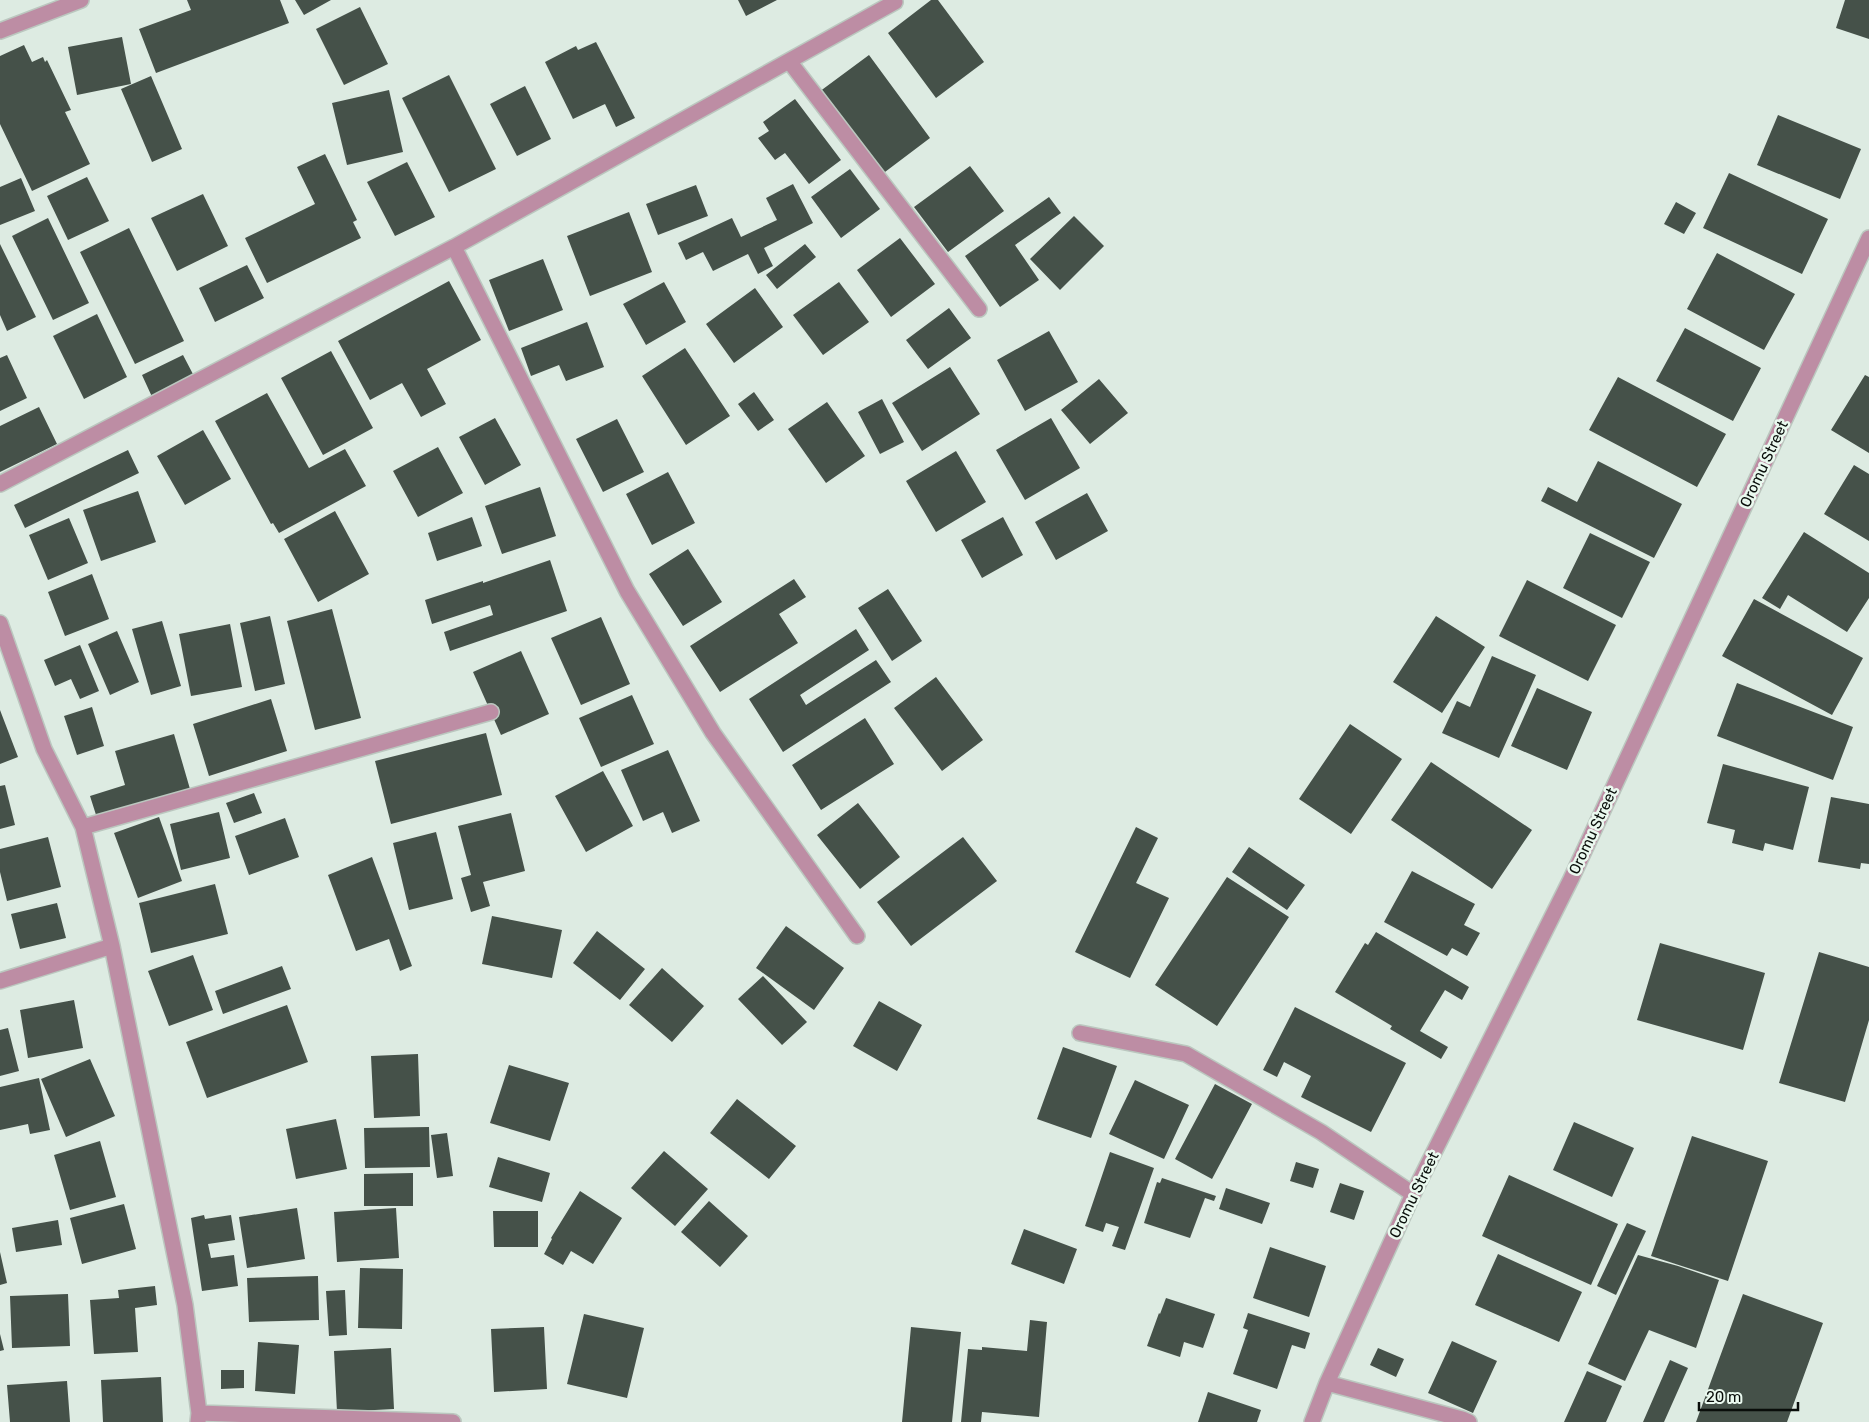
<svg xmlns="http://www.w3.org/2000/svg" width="1869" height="1422" font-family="Rubik,sans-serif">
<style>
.building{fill:#455149}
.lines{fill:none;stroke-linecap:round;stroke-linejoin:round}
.minor-casing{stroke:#bbc7bf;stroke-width:18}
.minor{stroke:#bd8da4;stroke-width:15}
.labels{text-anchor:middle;stroke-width:5;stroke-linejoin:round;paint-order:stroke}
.street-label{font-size:15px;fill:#090d0a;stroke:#eaf9ef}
</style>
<rect width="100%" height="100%" fill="#ddebe2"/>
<path class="building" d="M187 0H280L289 23 156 73 139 29 191 10Z
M295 0H331L304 15Z
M738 0H777L746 16Z
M931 0H938L984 62 936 98 888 33Z
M1845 0H1869V39L1836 28Z
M360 7 388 64 344 85 316 29Z
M122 37 131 84 77 95 68 47Z
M596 42 635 118 616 127 605 104 573 119 545 62 576 46 578 50Z
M24 45 32 62 43 57 45 62 47 60 71 110 65 112 90 164 32 191 0 124V56Z
M869 55 930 138 881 175 819 92Z
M449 75 496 169 449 192 402 98Z
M151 76 182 149 152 162 121 89Z
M525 86 551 139 517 156 490 104Z
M389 90 403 152 347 165 332 103Z
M795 99 841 160 809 184 785 153 775 160 758 138 769 131 763 122Z
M1778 115 1861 149 1840 199 1757 165Z
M325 154 357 220 353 222 361 238 267 283 245 238 315 204 297 167Z
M407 162 435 217 395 236 367 182Z
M970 166 1004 211 948 252 914 207Z
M850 169 880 209 841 238 811 197Z
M1729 173 1828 219 1802 274 1703 228Z
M87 177 109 221 68 240 47 196Z
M21 178 35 211 0 225V187Z
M793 184 813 223 764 248 773 266 758 274 748 254 713 271 703 252 686 260 678 243 732 218 741 237 777 220 766 198Z
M696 185 708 216 658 235 646 204Z
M203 194 228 246 177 271 151 218Z
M1049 197 1061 213 1015 245 1039 280 1000 307 965 256Z
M1676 202 1696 213 1684 234 1664 224Z
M629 212 652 272 590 296 567 236Z
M1074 216 1104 246 1060 290 1030 259Z
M48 218 89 303 53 320 12 236Z
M129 228 184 341 135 364 80 252Z
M900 238 935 284 891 317 857 270Z
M0 244 36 317 7 331 0 315Z
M805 244 816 257 777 289 766 275Z
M1717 253 1795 294 1764 350 1687 309Z
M543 259 563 310 509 331 489 280Z
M247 265 264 298 215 322 199 288Z
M449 281 481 340 427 369 446 404 421 417 402 383 370 400 338 341Z
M664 282 686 322 646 345 623 304Z
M839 282 869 322 823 355 793 315Z
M755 288 783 327 734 363 706 324Z
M949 308 971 338 928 369 906 340Z
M97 314 127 377 84 399 53 336Z
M587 322 604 367 566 381 559 365 531 376 521 348Z
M1685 328 1761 368 1733 421 1656 381Z
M1049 331 1078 382 1025 411 997 360Z
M685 348 730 416 686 445 642 376Z
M331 351 373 428 323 455 281 378Z
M7 355 27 398 0 411V358Z
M183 355 195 378 153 399 142 375Z
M950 367 980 414 922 451 892 403Z
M1865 375 1869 377V453L1831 430Z
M1618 377 1726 434 1697 487 1589 430Z
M1099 379 1128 413 1090 444 1061 410Z
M754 392 774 420 758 431 738 404Z
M267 393 309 468 345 449 366 486 279 533 273 523 271 524 215 421Z
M882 399 904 442 880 454 858 412Z
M827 402 865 456 826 483 788 429Z
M39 407 57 444 0 472V426Z
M495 418 521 465 485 485 459 437Z
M1051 418 1080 468 1025 500 996 450Z
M617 419 644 472 603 492 576 439Z
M203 430 231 479 185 505 157 456Z
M438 447 463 493 418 517 393 471Z
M128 450 139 473 25 528 14 505Z
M956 451 986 502 936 532 906 481Z
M1598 461 1682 504 1654 558 1541 501 1548 487 1577 502Z
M1854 465 1869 474V541L1824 514Z
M668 472 695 523 652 545 626 494Z
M540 487 556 536 502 554 485 506Z
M138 491 156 542 101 561 83 510Z
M1087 493 1108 531 1056 560 1035 522Z
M335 511 369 574 318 602 284 539Z
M472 517 482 546 437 561 428 533Z
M1003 517 1023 555 982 578 961 540Z
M69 518 88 563 48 580 29 535Z
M1804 532 1869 573V598L1847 632 1788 595 1780 609 1762 598Z
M1590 533 1650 562 1622 618 1563 588Z
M688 549 722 602 683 626 649 574Z
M550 560 567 611 450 651 444 632 493 615 490 605 432 624 425 600 483 581V583Z
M92 574 109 619 65 636 48 592Z
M794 579 806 597 779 614 798 643 720 692 690 646Z
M1527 580 1616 625 1588 681 1499 636Z
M888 589 922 641 892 661 858 608Z
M1754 599 1863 658 1832 715 1722 656Z
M332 609 361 718 315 730 287 621Z
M270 616 285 684 255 691 240 623Z
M1436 616 1485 647 1442 713 1393 682Z
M601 617 630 684 581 705 551 638Z
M162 621 181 686 151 695 132 629Z
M230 624 242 687 191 696 179 634Z
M856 629 869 650 800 695 806 705 876 660 891 682 783 752 749 699Z
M117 631 139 682 110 695 88 644Z
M80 645 99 691 80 699 71 679 55 686 44 660Z
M521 651 549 714 501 735 473 672Z
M1492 656 1536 675 1499 758 1442 733 1457 701 1470 707Z
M936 677 983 740 942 771 894 708Z
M1737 683 1853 727 1833 780 1717 736Z
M1537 688 1592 712 1567 770 1511 746Z
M632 695 654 744 601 767 579 718Z
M271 699 287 751 209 776 193 724Z
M92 707 104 746 77 755 64 716Z
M0 710 18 757 0 764Z
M865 718 894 764 821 810 792 765Z
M1350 724 1402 759 1351 834 1299 799Z
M486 733 502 795 391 824 375 761Z
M174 734 190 789 97 818 90 796 125 785 115 751Z
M668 750 700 821 672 833 663 812 643 821 621 770Z
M1431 762 1532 830 1492 889 1391 820Z
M1723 764 1809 787 1793 850 1765 843 1763 851 1732 843 1735 830 1707 823Z
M603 771 633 826 586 852 555 796Z
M5 785 15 825 0 829V786Z
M254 793 262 813 234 823 226 803Z
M1831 797 1869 804V864L1861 863 1860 869 1818 862Z
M858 803 900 857 860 889 817 835Z
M219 812 230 858 181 870 170 824Z
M511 813 525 871 483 882 490 906 471 912 461 878 471 875 458 826Z
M159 817 182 881 138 898 114 833Z
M285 818 299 857 249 875 235 836Z
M1136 827 1158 838 1136 883 1169 898 1130 978 1075 952Z
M436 832 453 899 409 910 393 843Z
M48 837 61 887 7 901 0 872V849Z
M963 837 997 881 911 946 877 902Z
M1249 847 1305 885 1287 910 1232 872Z
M372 857 412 966 400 971 389 939 356 951 328 875Z
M1412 871 1475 904 1464 925 1480 933 1467 956 1452 948 1447 956 1384 922Z
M1227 877 1289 917 1217 1026 1155 985Z
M215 884 228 934 151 953 139 903Z
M57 903 66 938 20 949 11 914Z
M492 916 562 930 552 978 482 964Z
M786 926 844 968 814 1010 756 968Z
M597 931 645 969 620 1000 573 963Z
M1376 932 1469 987 1462 1000 1445 990 1420 1031 1448 1047 1441 1059 1390 1029 1392 1026 1335 992 1365 943 1368 945Z
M1660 943 1765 973 1743 1050 1637 1020Z
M1819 952 1869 967V1020L1845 1102 1779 1083Z
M193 955 213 1010 169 1026 148 971Z
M282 966 291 989 223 1014 215 991Z
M662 968 704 1006 672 1042 629 1005Z
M763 976 807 1022 782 1045 738 999Z
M74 1000 83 1048 28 1058 20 1010Z
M879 1001 922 1025 897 1071 853 1046Z
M287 1005 308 1062 207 1098 186 1042Z
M1295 1007 1406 1063 1371 1132 1301 1097 1311 1076 1284 1062 1277 1077 1263 1070Z
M8 1028 19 1071 0 1076V1030Z
M1063 1047 1117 1066 1091 1138 1037 1119Z
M418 1054 420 1116 374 1118 371 1056Z
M90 1059 115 1116 66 1137 41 1079Z
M509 1065 569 1083 550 1141 490 1123Z
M39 1078 50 1130 30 1134 28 1124 0 1130V1087Z
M1135 1080 1189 1105 1164 1159 1109 1134Z
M1215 1084 1252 1104 1212 1179 1175 1159Z
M737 1099 796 1146 769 1179 710 1133Z
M336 1119 347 1169 296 1179 286 1129Z
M1574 1122 1634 1148 1612 1197 1553 1170Z
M429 1127 430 1167 365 1168 364 1128Z
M447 1133 453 1176 437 1178 431 1135Z
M1692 1136 1768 1161 1728 1281 1651 1256Z
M100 1141 116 1197 70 1210 54 1155Z
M664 1151 708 1189 675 1226 631 1188Z
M1110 1152 1154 1168 1125 1250 1112 1246 1119 1227 1106 1223 1103 1232 1085 1226Z
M498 1157 550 1173 542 1202 489 1187Z
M1296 1162 1319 1169 1313 1188 1290 1181Z
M413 1173V1206H364V1174Z
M1509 1175 1618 1224 1591 1285 1482 1236Z
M1162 1178 1216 1196 1214 1201 1205 1198 1190 1238 1144 1223 1157 1182 1160 1183Z
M1340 1183 1364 1191 1354 1220 1330 1212Z
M1226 1188 1270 1203 1262 1224 1219 1209Z
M580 1191 622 1218 593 1264 571 1251 563 1265 544 1254 552 1239 551 1238Z
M709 1201 748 1236 720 1267 681 1232Z
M124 1204 136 1249 82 1264 70 1218Z
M297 1208 305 1259 247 1268 239 1217Z
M396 1208 399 1258 337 1262 334 1212Z
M493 1211H538V1247H494Z
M204 1215 205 1219 231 1215 235 1240 208 1244 211 1258 234 1255 238 1286 202 1291 191 1218Z
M58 1220 62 1245 16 1252 12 1228Z
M1627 1223 1646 1231 1616 1295 1597 1286Z
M1024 1229 1077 1249 1064 1284 1011 1264Z
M1270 1247 1326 1266 1309 1317 1253 1298Z
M0 1252 7 1283 0 1285Z
M1498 1254 1582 1292 1559 1342 1475 1305Z
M1638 1255 1678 1266 1719 1280 1696 1348 1649 1330 1625 1381 1588 1364Z
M360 1268 403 1269 402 1329 358 1328Z
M318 1276 319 1320 249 1322 247 1278Z
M155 1286 157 1305 135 1308 138 1352 94 1354 90 1300 119 1298 118 1290Z
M345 1290 347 1335 329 1336 326 1291Z
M68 1294 70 1346 12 1348 10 1296Z
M1743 1294 1823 1323 1787 1422H1696Z
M1166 1298 1215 1314 1203 1348 1184 1342 1180 1357 1147 1346 1159 1313 1160 1314Z
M1248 1313 1310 1333 1305 1349 1292 1345 1277 1389 1233 1374 1248 1330 1243 1328Z
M584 1314 644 1328 627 1398 567 1384Z
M1030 1320 1047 1322 1039 1417 982 1412 981 1422H961L968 1349 982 1350V1347L1027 1351Z
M544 1327 547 1389 494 1392 491 1329Z
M911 1327 961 1332 952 1422H902Z
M0 1334 4 1350 0 1351Z
M1452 1341 1497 1361 1473 1413 1428 1393Z
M258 1342 299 1345 295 1394 255 1391Z
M391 1348 394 1409 337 1412 334 1351Z
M1378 1348 1404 1359 1396 1377 1370 1365Z
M1670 1360 1688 1368 1664 1422H1643Z
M221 1370H244V1388L221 1389Z
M1587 1371 1622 1386 1606 1422H1564Z
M161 1377 163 1422H103L101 1380Z
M67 1381 70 1422H10L7 1385Z
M1208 1392 1261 1410 1257 1422H1198Z"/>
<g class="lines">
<g class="minor-casing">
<path id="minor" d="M0 31 81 0
M789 61 979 309
M454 247 627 591 713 733 857 936
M0 484 454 247 895 2
M0 623 44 749 83 827 112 946 185 1305 199 1413 198 1422
M83 827 491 712
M0 981 112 946
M1080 1033 1186 1054 1321 1132 1413 1194
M1327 1383 1462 1419 1469 1422
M199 1413 453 1422
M1312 1422 1327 1383 1413 1194 1571 879 1869 238"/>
</g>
<use href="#minor" class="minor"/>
</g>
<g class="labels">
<g class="street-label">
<text transform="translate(1764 464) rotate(-65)" y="5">Oromu Street</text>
<text transform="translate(1593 831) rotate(-65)" y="5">Oromu Street</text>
<text transform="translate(1414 1195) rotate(-64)" y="5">Oromu Street</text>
</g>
</g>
<path d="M1699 1402v8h99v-8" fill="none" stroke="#090d0a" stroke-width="2.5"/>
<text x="1706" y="1402" font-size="15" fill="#090d0a" stroke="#eaf9ef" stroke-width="4" paint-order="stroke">20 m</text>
</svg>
